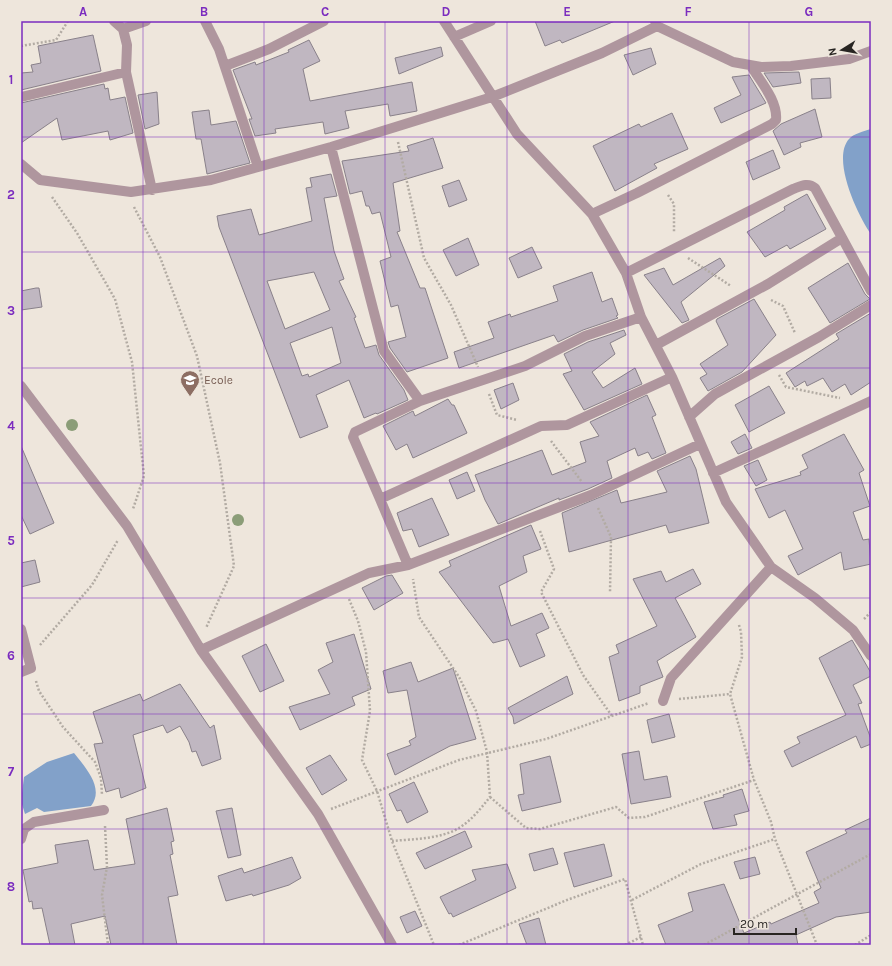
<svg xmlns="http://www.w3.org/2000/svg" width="892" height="966" font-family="Karla,sans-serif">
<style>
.water{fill:#82a1c9}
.building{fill:#c0b7c1;stroke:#89818a;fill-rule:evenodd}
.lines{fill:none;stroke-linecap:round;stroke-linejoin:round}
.path{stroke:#b2aba3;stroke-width:2.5;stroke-dasharray:2 2;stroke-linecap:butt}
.street{stroke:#af969e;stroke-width:10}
.tree{fill:#8b9d78}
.grid{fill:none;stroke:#7b2cbf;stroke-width:1;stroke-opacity:0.55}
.labels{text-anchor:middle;stroke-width:4;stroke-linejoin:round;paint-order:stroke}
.education-label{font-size:12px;fill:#785e54;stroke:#eee6dc;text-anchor:start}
.neatline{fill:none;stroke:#7b2cbf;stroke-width:1.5}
.grid-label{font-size:13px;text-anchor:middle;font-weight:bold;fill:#7b2cbf}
</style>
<rect width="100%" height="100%" fill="#eee6dc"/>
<path class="water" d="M871 129V234C858 216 831 159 849 139 853 134 864 131 871 129Z
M74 753C85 767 105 788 91 806L44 812 37 808 25 814 21 801 24 777 47 762Z"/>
<path class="building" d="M535 21H615L562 43 560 40 545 46Z
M93 35 101 71 21 90V73L33 72 31 65 41 63 38 46Z
M309 40 320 61 303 69 310 101 412 82 417 111 390 116 388 104 345 111 349 128 325 134 323 122 275 129 276 133 255 136 249 119H252L233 70 255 62 256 65 289 52 288 50Z
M441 47 443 56 399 74 395 58Z
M651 48 656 64 633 75 624 55Z
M799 72 801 83 773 87 764 73Z
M749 75 766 103 721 123 714 108 741 95 732 77Z
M830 78 831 98 812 99 811 79Z
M104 84 105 89 108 88 110 100 125 97 133 133 110 140 108 131 62 140 57 118 21 143V103Z
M157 92 159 124 145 129 138 95Z
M815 109 822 137 800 143 801 147 784 155 773 131 781 124Z
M209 110 211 125 236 121 250 163 207 174 201 139H196L192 112Z
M672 113 688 149 654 164 657 168 615 191 593 146 639 124 641 127Z
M433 138 443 168 393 183 400 231 397 232 420 288H425L448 358 407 372 390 348 388 342 406 337 398 305 391 307 380 261 391 257 380 212 372 214 369 206H366L362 191 350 194 342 161 409 151 407 146Z
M773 150 780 168 753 180 746 162Z
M331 174 337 196 324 198 334 251 344 279 339 281 356 317 354 318 365 348 376 345 379 355 404 390 408 400 377 414 376 413 364 418 349 380 316 395 328 427 300 438 219 227 217 216 251 209 259 235 312 221 306 188 312 187 310 178ZM314 272 330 310 285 329 267 281ZM332 327 341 363 309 377 308 374 302 376 290 343Z
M459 180 467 200 449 207 442 186Z
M807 194 826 229 790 249 787 245 765 257 747 232 785 210 784 207Z
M468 238 479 265 456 276 443 250Z
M532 247 542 268 518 278 509 258Z
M720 258 725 266 681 302 689 320 682 323 644 275 664 268 673 285Z
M848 263 865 294 870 299 830 323 808 288Z
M592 272 602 302 612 298 618 315 616 316 618 318 583 330 558 342 554 335 459 368 454 352 494 338 488 322 510 314 511 317 558 301 553 286Z
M36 288H39L42 307 21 310V291Z
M754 299 776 335 742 372 708 391 700 378 707 374 700 364 728 345 716 321 717 319Z
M871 313V382L851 395 845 384 832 392 823 378 807 386 805 381 795 387 786 373 839 339 836 334Z
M624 330 626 335 610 343 615 354 592 372 603 388 635 368 642 384 584 410 563 374 572 371 564 354 588 342Z
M513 383 519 400 501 409 494 390Z
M769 386 785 413 749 432 735 405Z
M647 395 656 415 652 417 666 453 652 459 648 452 638 456 635 448 607 461 612 478 588 489 559 500V498L498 524 485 500 475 475 542 450 552 475 586 462 580 442 599 436 590 422Z
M448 399 452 405H454L467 433 413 458 407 444 396 450 383 426 413 411 415 416Z
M745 434 752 448 738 454 731 442Z
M844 434 864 470 859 473 870 506 853 512 863 540 869 539 871 564 844 570 841 552 798 575 788 556 803 549 785 510 769 518 755 489 801 475 800 472 808 468 802 455Z
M21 446 54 523 30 534 21 515Z
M690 456 696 469 709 523 669 533 666 525 569 552 562 513 617 490 621 503 667 492 657 471Z
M758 460 767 480 756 486 744 466Z
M467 472 475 491 457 499 449 480Z
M432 498 449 535 419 547 412 529 403 531 397 513Z
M531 525 541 549 523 556 527 572 499 586 511 626 542 613 549 628 536 634 545 656 520 667 508 639 493 643 439 572 451 566 449 561Z
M35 560 40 582 21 587V563Z
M693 569 701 584 675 598 696 637 657 661 663 677 640 686V693L619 701 609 657 619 653 616 645 657 626 633 579 661 571 666 582Z
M392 575 403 593 374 610 362 588 386 576Z
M354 634 371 689 352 697 355 705 300 730 289 707 330 694 318 670 333 662 326 643Z
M852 640 871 673V676L853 685 862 703 858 704 871 739V744L861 748 856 736 792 767 784 751 800 743 797 737 846 715 819 658Z
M266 644 284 681 260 692 242 656Z
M411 662 418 682 453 668 476 739 450 746 395 775 387 754 411 745 409 741 416 737 407 690 388 693 383 671Z
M567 676 573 694 514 724 513 717 508 708Z
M180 684 210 728 214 725 221 759 202 766 196 751 192 752 189 742 180 726 167 733 163 725 133 735 146 788 121 798 119 788 106 792 94 744 103 743 93 712 140 694 143 701Z
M669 714 675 737 652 743 647 720Z
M639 751 644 780 667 776 671 797 631 804 622 754Z
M330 755 347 780 322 795 306 768Z
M550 756 561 802 522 811 518 795 524 794 520 764Z
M414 782 428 812 407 823 401 810 397 811 389 794Z
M742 789 749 811 734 815 737 825 713 829 704 802 724 797 723 795Z
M167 808 174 841 171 842 173 854 170 855 178 895 168 897 177 945H111L105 916 71 924 75 945H50L42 908 33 909 32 901 29 902 23 870 58 863 55 845 88 840 94 870 135 864 126 819Z
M232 808 241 855 228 858 216 811Z
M871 818V912L836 917 796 935 798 945H666L658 925 693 911 688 893 724 884 744 933 770 922 771 924 819 903 814 892 821 888 806 852 847 833 845 830Z
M465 831 472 847 425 869 416 853Z
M604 844 612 876 574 887 564 853Z
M553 848 558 864 534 871 529 854Z
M292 857 301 878 289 885 253 896 252 894 226 901 218 876 242 868 244 873Z
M755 857 760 874 740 879 734 862Z
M507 864 516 888 453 917 451 913 449 914 440 897 476 880 472 870Z
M415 911 422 926 407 933 400 917Z
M539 918 546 945H527L519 924Z"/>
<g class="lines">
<path class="path" d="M21 46 56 40 68 21
M398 142 424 258 451 305 478 367
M668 195 674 204V232
M52 197 77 233 115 299 132 362 144 476 133 509
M134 207 160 257 197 356 220 463 234 566 206 628
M688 258 731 286
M771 300 783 306 795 333
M779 375 786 387 840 398
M489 394 497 415 517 420
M551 441 582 482
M598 508 611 537 610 593
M540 531 554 569 541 592 583 675 612 716
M349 599 358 621 366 652 370 711 362 760 377 791 392 841 434 945
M864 619 871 612
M739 625 741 632 742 657 730 694 754 780 771 822 775 839 817 945
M40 645 92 585 118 540
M36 681 39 691 63 727 95 762 101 778 102 795
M679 699 730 694
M490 797 526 828 540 829 616 807 629 818 645 817 754 780
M331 809 459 760 546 739 649 703
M105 826 107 867 102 895 108 945
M392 841C413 839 441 839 459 828 472 820 481 808 490 797L487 752 476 711 459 677 419 617 413 579
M632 900 701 864 775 839
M459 945 567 900 625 879 643 945
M625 945 641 937
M704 945 871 854
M855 945 871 935"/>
<path class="street" d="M114 21 123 29 127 45 126 72 152 190
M205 21 219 49 258 167
M444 21 517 134 592 214 626 273 641 317 672 377 726 502 771 567 815 598 853 630 871 656
M655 21 657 26 733 62 761 67 791 66 849 59 871 51
M123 29 146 21
M454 37 491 21
M225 66 269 49 324 21
M21 97 126 72
M331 147 384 351 420 401 355 432 353 437 380 499
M21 164 40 180 131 192 211 180 331 147 492 97 602 53 657 26
M592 214 637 193 772 124 776 120C778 101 760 81 751 66
M626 273 793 189C801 186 808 182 815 188L871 291
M656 345 768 284 842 238
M21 386 127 526 201 650 318 814 392 945
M420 401 525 366 585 336 641 317
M689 417 715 394 819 337 871 305
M713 473 871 401
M408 565 380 499 541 426 567 425 672 377
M21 629 31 668 21 672
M201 650 369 573 408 565 591 495 700 444
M663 701 671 678 771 567
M21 839 24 829 34 822 104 810"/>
</g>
<g class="tree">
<circle cx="72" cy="425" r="6"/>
<circle cx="238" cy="520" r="6"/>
</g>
<path class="grid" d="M143 21V945M264 21V945M385 21V945M507 21V945M628 21V945M749 21V945M21 137H871M21 252H871M21 368H871M21 483H871M21 598H871M21 714H871M21 829H871"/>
<defs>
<g id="school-pin" transform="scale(1)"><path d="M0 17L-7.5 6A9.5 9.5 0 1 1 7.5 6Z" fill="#8d6e63" stroke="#eee6dc"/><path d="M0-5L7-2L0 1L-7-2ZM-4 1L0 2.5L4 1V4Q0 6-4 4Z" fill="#fff"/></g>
</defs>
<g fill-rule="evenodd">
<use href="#school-pin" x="190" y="380"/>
</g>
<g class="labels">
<g class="education-label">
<text x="204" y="384">Ecole</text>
</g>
</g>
<rect width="892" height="966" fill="none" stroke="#eee6dc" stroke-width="44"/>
<g transform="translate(842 50) rotate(259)" stroke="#eee6dc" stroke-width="3" paint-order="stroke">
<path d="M0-3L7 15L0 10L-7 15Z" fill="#282522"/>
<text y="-6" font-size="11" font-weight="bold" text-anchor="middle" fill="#282522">N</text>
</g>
<path d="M734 928v6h62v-6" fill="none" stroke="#282522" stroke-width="2"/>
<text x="740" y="928" font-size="12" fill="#282522" stroke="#eee6dc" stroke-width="3" paint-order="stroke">20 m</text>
<rect x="22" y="22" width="848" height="922" class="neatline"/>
<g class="grid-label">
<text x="83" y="16">A</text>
<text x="204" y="16">B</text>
<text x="325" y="16">C</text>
<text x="446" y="16">D</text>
<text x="567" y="16">E</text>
<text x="688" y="16">F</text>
<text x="809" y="16">G</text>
<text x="11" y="84">1</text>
<text x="11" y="199">2</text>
<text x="11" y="315">3</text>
<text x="11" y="430">4</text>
<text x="11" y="545">5</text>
<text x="11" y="660">6</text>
<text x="11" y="776">7</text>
<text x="11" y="891">8</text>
</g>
</svg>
